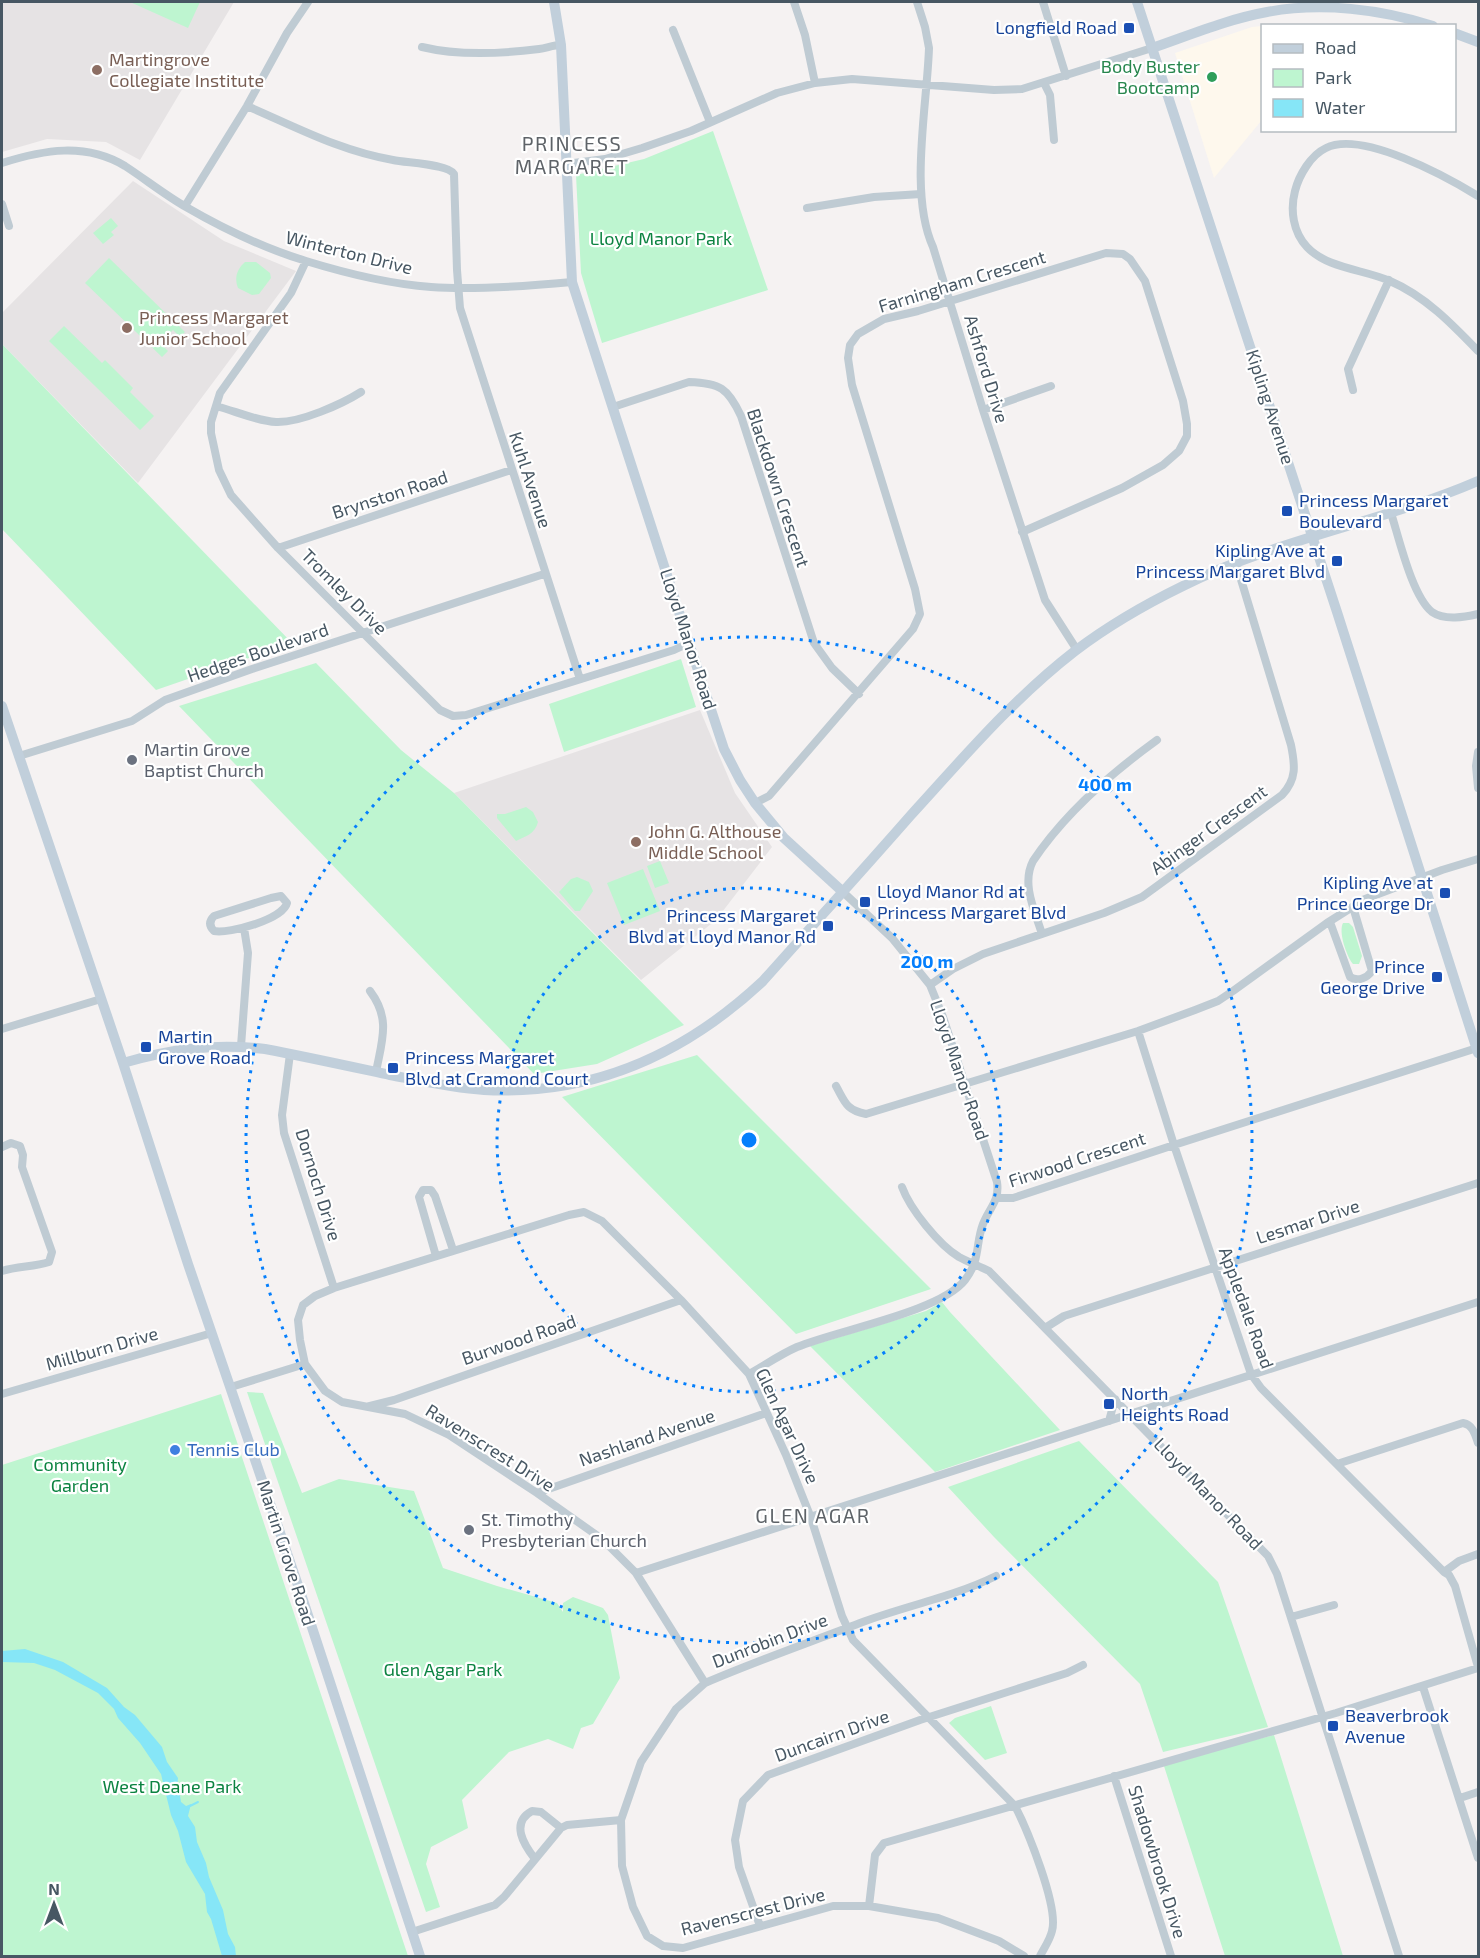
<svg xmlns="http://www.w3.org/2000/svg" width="1480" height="1958" font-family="'Exo 2',sans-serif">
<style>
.commercial{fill:#fef8ed}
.education{fill:#e6e3e4}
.green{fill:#bef5d0}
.water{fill:#86e6f7}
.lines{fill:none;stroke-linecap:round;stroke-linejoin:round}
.stream{stroke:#86e6f7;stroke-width:2}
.street{stroke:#bfcbd3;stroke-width:8}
.secondary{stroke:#c1cfdb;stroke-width:10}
.ring{fill:none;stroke:#057ffc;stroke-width:3;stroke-dasharray:3 6}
.transit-dot{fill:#1a4fb4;stroke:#fff;stroke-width:2}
.education-dot{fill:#8d6e63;stroke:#fff;stroke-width:2}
.leisure-dot{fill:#2e9e5b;stroke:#fff;stroke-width:2}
.worship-dot{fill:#6b7280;stroke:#fff;stroke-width:2}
.shop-dot{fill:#3f7fe0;stroke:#fff;stroke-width:2}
.labels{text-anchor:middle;stroke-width:4.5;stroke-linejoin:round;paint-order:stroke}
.transit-label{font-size:18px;fill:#164399;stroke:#fff;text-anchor:start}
.education-label{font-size:18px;fill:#785e54;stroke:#fff;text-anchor:start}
.leisure-label{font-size:18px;fill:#27864d;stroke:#fff;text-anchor:end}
.park-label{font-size:18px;fill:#0c8341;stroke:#fff}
.street-label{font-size:18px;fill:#475763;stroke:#fff}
.worship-label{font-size:18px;fill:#5b616d;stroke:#fff;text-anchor:start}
.shop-label{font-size:18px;fill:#366cbe;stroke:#fff;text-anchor:start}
.neighbourhood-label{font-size:20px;letter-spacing:1.5px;fill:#5e6368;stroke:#fff}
.centre{fill:#057ffc;stroke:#fff;stroke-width:3}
.ring-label{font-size:18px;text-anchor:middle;font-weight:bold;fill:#057ffc;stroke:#fff;stroke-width:4.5;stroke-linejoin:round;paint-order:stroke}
</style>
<rect width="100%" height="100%" fill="#f5f2f2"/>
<path class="commercial" d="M1262 26V120L1214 178 1175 53 1252 27Z"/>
<path class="education" d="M2 2H234L140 160 106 142 47 139 2 152Z
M133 181 224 241 296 271 138 483 2 344V313Z
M700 710 735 793 772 847 716 920 641 980 454 793Z"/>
<path class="green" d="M130 2H200L188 28Z
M713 131 768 290 602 343 581 273 576 175 644 159Z
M111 218 118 226 111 232 114 235 103 244 93 233Z
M109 258 185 332 180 337 173 330 160 343 168 351 162 357 85 283Z
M245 262H256L270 273 271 278 259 294 252 295 238 288C234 278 237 269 245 262Z
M64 326 102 363 105 360 133 388 130 392 154 416 140 430 49 341Z
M2 344 292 643 156 690 2 529Z
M681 659 696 707 564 752 549 704Z
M316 663 401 750 454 793 684 1025 597 1064 534 1074 179 706Z
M526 807 533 812 538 822C535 834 526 836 516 841L497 818V814H505Z
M660 861 669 883 655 888 647 866Z
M643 869 660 911 624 925 607 883Z
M577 877 589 882 593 891 580 911H575L559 892 571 879Z
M1343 923H1349L1353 927 1362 956 1359 964H1353C1347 957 1338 932 1343 923Z
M697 1055 931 1289 796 1334 562 1097Z
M942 1302 950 1312 1060 1430 935 1472 810 1346 926 1311Z
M247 1392 263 1393 302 1493 339 1479 414 1491 443 1568 497 1586 557 1603 563 1612V1603L573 1597 603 1608 608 1615 620 1678 593 1724 581 1728 573 1749 548 1739 509 1752 462 1800 468 1828 431 1847 426 1864 440 1907 426 1912Z
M221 1394 408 1956H2V1465Z
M1079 1441 1218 1582 1268 1727 1163 1752 1140 1684 994 1537 948 1487Z
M991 1706 1007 1753 985 1760 949 1723 955 1718Z
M1274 1735 1343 1956H1225L1163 1763Z"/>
<path class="water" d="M25 1649 63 1662 107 1688 124 1707 135 1715 162 1747 167 1762 178 1778 177 1787 179 1790 181 1802 186 1806 191 1804 188 1816 195 1827 197 1842 206 1863 209 1877 223 1910 228 1934 235 1947 236 1956H222L211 1919 207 1912 205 1894 186 1862 178 1831 171 1815 161 1774 140 1743 118 1718 114 1709 98 1693 55 1670 34 1663 2 1662V1651Z"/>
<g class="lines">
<path class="stream" d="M190 1806 198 1802"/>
<path class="street" d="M794 2 805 35 815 83
M917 2 925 27 929 48C927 107 909 194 933 247L983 410 1045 600 1077 650
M1043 2 1066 76
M673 30 710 122
M422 47C459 56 500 54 539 49 547 48 553 45 561 45
M1044 83 1050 95 1054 140
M247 106C296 127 340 151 393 160 407 163 448 164 454 174L457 270 460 308 580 679
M2 163C43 150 85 142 125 166 145 179 165 195 186 207 224 229 263 248 306 261 345 273 389 284 431 287 474 290 529 286 572 282
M566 164 605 159 642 148 691 131 777 93 815 83 852 79 994 90 1022 89 1152 48
M1478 196C1447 177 1362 130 1326 148 1311 155 1299 175 1295 191 1290 210 1293 232 1307 247 1328 269 1363 269 1390 281 1425 296 1452 324 1478 351
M2 204 9 226
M185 206 247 106 287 33 308 2
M807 208 874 197 921 194
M306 261 291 293 220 393 211 422V433L219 470 231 495 278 548 440 710 453 716 466 715 674 650 689 643
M1353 390 1348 369 1389 280
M216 406C235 411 257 421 276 422 300 423 342 404 361 392
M613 407 689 382C720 383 728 388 741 416L814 643 832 668 859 694
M983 410 1051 386
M1391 513C1399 538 1412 596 1432 612 1445 621 1465 617 1478 614
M278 548 511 470
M1478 752 1476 766 1478 788
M19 756 132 721 165 700 252 669 544 574
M755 803 769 796 913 629 920 614 915 589 852 385 848 358 850 345 858 334 884 319 918 311 1106 253 1123 254 1130 259 1145 281 1183 401 1187 424V436L1179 451 1163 465 1122 488 1022 532
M281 896 287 903C283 919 230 934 214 931 209 926 209 921 214 916L271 898Z
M1330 922 1350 977C1358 982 1367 978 1372 971L1353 907
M1042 934C1035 911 1021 884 1033 861 1065 813 1110 774 1157 740
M930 985 953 969 983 954 1104 913 1142 897 1282 795C1297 779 1295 765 1291 745L1236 563
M370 991C391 1019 382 1040 376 1072
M2 1029 101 999
M1138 1031 1174 1145 1251 1374 1261 1388 1444 1572 1449 1575 1455 1586 1478 1667
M241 1046 248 953 244 928
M290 1054 282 1115 284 1133 334 1288
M836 1086C845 1102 846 1110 866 1114L1138 1031 1195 1010 1218 1001 1233 991 1327 923 1365 899 1442 870 1478 859
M2 1147 11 1143 20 1146 23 1155 22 1167 52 1252 49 1262C34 1267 18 1266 2 1271
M902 1187C910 1209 939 1245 959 1257 968 1262 979 1266 989 1271L1268 1556 1277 1574 1399 1956
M997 1198H1013L1174 1145 1477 1048
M436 1256 419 1197 423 1190H431L435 1196 453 1250
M1045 1328 1064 1316 1478 1183
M749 1374C765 1365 781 1354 797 1347 838 1330 940 1312 965 1280 981 1259 975 1245 983 1224 989 1208 1000 1201 997 1182L943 1017 930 985 892 938 843 892
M231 1387 305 1364
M2 1394 212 1333
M370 1406 394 1400 681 1300
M1109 1421 1115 1399
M1337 1464 1463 1423C1473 1425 1475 1434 1478 1443
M537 1493 766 1413
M1444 1572 1459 1561 1478 1554
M636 1573 1478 1302
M1291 1617 1334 1605
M705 1683C756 1661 808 1643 860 1623 905 1606 953 1597 996 1576
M1423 1687 1478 1858
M1114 1776 1171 1956
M1460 1798 1478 1792
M535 1859C524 1845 510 1823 532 1811L541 1812 561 1828
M869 1906 875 1855 884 1843 1336 1713 1478 1668
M760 1926 739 1867 735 1840 743 1801 768 1775 920 1720 1067 1673 1083 1665
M412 1932 495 1905 504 1897 561 1828 567 1825 621 1820
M1024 1956 999 1941 938 1918 869 1906H833L683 1948 663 1946 647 1936 633 1907 622 1866 621 1820 641 1762 676 1709 705 1683 636 1573 602 1539 537 1493 449 1435 405 1414 342 1402 325 1391 305 1364 300 1340 298 1320 303 1305 315 1296 334 1288 569 1215 584 1212 602 1221 681 1300 749 1374 786 1455 811 1518 842 1616 853 1640 1015 1806C1027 1829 1059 1907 1052 1931 1050 1940 1044 1948 1040 1956"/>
<path class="secondary" d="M554 2 561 45 572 282 689 643 724 749 740 780 755 803 784 838 843 892
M1137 2 1337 612 1478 1053
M1454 33 1478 42
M1152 48C1190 35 1228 19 1267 12 1321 2 1381 9 1433 26
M2 706 123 1063 188 1264 302 1597 420 1956
M123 1063C171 1049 215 1043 265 1049 307 1057 348 1066 390 1075 421 1081 452 1088 484 1090 593 1096 684 1055 763 981 812 926 862 871 911 815 963 758 1013 699 1075 651 1108 626 1146 604 1183 586 1277 539 1383 522 1478 481"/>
</g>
<g class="ring">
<circle cx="749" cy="1140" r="252"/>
<circle cx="749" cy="1140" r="503"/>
</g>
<g class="transit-dot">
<rect x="1123" y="22" width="12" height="12" rx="3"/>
<rect x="1281" y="505" width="12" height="12" rx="3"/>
<rect x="1331" y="555" width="12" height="12" rx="3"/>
<rect x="1439" y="887" width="12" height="12" rx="3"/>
<rect x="859" y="896" width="12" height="12" rx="3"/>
<rect x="822" y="920" width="12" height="12" rx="3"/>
<rect x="1431" y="971" width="12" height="12" rx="3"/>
<rect x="140" y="1041" width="12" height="12" rx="3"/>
<rect x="387" y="1062" width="12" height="12" rx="3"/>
<rect x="1103" y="1398" width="12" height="12" rx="3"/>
<rect x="1327" y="1720" width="12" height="12" rx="3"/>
</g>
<g class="education-dot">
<circle cx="97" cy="70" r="6"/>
<circle cx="127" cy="328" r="6"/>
<circle cx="636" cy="842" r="6"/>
</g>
<circle class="leisure-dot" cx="1212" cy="77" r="6"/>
<g class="worship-dot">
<circle cx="132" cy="760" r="6"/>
<circle cx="469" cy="1530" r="6"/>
</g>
<circle class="shop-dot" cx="175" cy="1450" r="6"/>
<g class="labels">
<g class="transit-label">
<text x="1117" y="34" text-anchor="end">Longfield Road</text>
<text x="1299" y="507">Princess Margaret<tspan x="1299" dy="21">Boulevard</tspan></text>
<text x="1325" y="557" text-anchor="end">Kipling Ave at<tspan x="1325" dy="21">Princess Margaret Blvd</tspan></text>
<text x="1433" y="889" text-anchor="end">Kipling Ave at<tspan x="1433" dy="21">Prince George Dr</tspan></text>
<text x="877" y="898">Lloyd Manor Rd at<tspan x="877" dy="21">Princess Margaret Blvd</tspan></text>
<text x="816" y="922" text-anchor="end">Princess Margaret<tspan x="816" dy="21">Blvd at Lloyd Manor Rd</tspan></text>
<text x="1425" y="973" text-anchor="end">Prince<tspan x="1425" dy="21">George Drive</tspan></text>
<text x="158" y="1043">Martin<tspan x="158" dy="21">Grove Road</tspan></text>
<text x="405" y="1064">Princess Margaret<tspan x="405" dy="21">Blvd at Cramond Court</tspan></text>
<text x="1121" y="1400">North<tspan x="1121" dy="21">Heights Road</tspan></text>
<text x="1345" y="1722">Beaverbrook<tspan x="1345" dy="21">Avenue</tspan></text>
</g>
<g class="education-label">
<text x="109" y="66">Martingrove<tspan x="109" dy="21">Collegiate Institute</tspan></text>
<text x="139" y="324">Princess Margaret<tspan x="139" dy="21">Junior School</tspan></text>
<text x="648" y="838">John G. Althouse<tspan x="648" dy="21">Middle School</tspan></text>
</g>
<g class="leisure-label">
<text x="1200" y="73">Body Buster<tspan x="1200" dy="21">Bootcamp</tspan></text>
</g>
<g class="park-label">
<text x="661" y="245">Lloyd Manor Park</text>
<text x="80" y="1471">Community<tspan x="80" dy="21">Garden</tspan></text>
<text x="443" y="1676">Glen Agar Park</text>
<text x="172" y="1793">West Deane Park</text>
</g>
<g class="street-label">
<text transform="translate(349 253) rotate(14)" y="6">Winterton Drive</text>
<text transform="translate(962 282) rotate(-17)" y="6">Farningham Crescent</text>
<text transform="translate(986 369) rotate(73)" y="6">Ashford Drive</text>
<text transform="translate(1270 407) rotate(72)" y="6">Kipling Avenue</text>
<text transform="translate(530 480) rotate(72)" y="6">Kuhl Avenue</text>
<text transform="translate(778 488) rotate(72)" y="6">Blackdown Crescent</text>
<text transform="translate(390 495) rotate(-18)" y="6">Brynston Road</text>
<text transform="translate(344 592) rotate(45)" y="6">Tromley Drive</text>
<text transform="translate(688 639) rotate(72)" y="6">Lloyd Manor Road</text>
<text transform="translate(258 653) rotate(-19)" y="6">Hedges Boulevard</text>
<text transform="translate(1209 830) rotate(-36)" y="6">Abinger Crescent</text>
<text transform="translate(959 1070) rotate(71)" y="6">Lloyd Manor Road</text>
<text transform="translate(1077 1160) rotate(-18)" y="6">Firwood Crescent</text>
<text transform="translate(318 1185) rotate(73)" y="6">Dornoch Drive</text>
<text transform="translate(1308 1222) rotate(-18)" y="6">Lesmar Drive</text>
<text transform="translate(1246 1308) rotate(70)" y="6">Appledale Road</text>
<text transform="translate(519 1340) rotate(-19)" y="6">Burwood Road</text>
<text transform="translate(102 1349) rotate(-16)" y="6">Millburn Drive</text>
<text transform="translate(787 1426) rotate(65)" y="6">Glen Agar Drive</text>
<text transform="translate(647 1438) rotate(-19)" y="6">Nashland Avenue</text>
<text transform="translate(490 1448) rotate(32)" y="6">Ravenscrest Drive</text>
<text transform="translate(1208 1494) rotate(46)" y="6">Lloyd Manor Road</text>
<text transform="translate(286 1553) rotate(72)" y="6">Martin Grove Road</text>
<text transform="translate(770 1641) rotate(-21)" y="6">Dunrobin Drive</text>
<text transform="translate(832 1736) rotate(-20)" y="6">Duncairn Drive</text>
<text transform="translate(1157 1862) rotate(73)" y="6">Shadowbrook Drive</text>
<text transform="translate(753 1912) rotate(-14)" y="6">Ravenscrest Drive</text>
</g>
<g class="worship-label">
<text x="144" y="756">Martin Grove<tspan x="144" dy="21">Baptist Church</tspan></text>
<text x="481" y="1526">St. Timothy<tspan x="481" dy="21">Presbyterian Church</tspan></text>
</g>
<g class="shop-label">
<text x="187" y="1456">Tennis Club</text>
</g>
<g class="neighbourhood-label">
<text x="572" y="151">PRINCESS<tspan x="572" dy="23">MARGARET</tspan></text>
<text x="813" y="1523">GLEN AGAR</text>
</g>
</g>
<circle cx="749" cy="1140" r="9" class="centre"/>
<g class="ring-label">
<text x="1105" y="791">400 m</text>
<text x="927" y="968">200 m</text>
</g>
<rect width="1480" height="1958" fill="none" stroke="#475763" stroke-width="6"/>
<rect x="1261" y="24" width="195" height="108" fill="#ffffff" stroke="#b5bcc1" stroke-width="1.5"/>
<rect x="1273" y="44" width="30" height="9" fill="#c1cfdb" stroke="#b5bcc1" stroke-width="1.5"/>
<text x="1315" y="54" font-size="18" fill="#475763">Road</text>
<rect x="1273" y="69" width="30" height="18" fill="#bef5d0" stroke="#b5bcc1" stroke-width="1.5"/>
<text x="1315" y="84" font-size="18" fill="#475763">Park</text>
<rect x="1273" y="99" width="30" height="18" fill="#86e6f7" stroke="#b5bcc1" stroke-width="1.5"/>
<text x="1315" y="114" font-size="18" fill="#475763">Water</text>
<g transform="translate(54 1904)" stroke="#ffffff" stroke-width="4.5" paint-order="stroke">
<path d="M0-4.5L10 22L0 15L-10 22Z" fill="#475763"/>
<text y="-9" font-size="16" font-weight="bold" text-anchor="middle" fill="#475763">N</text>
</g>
</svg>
